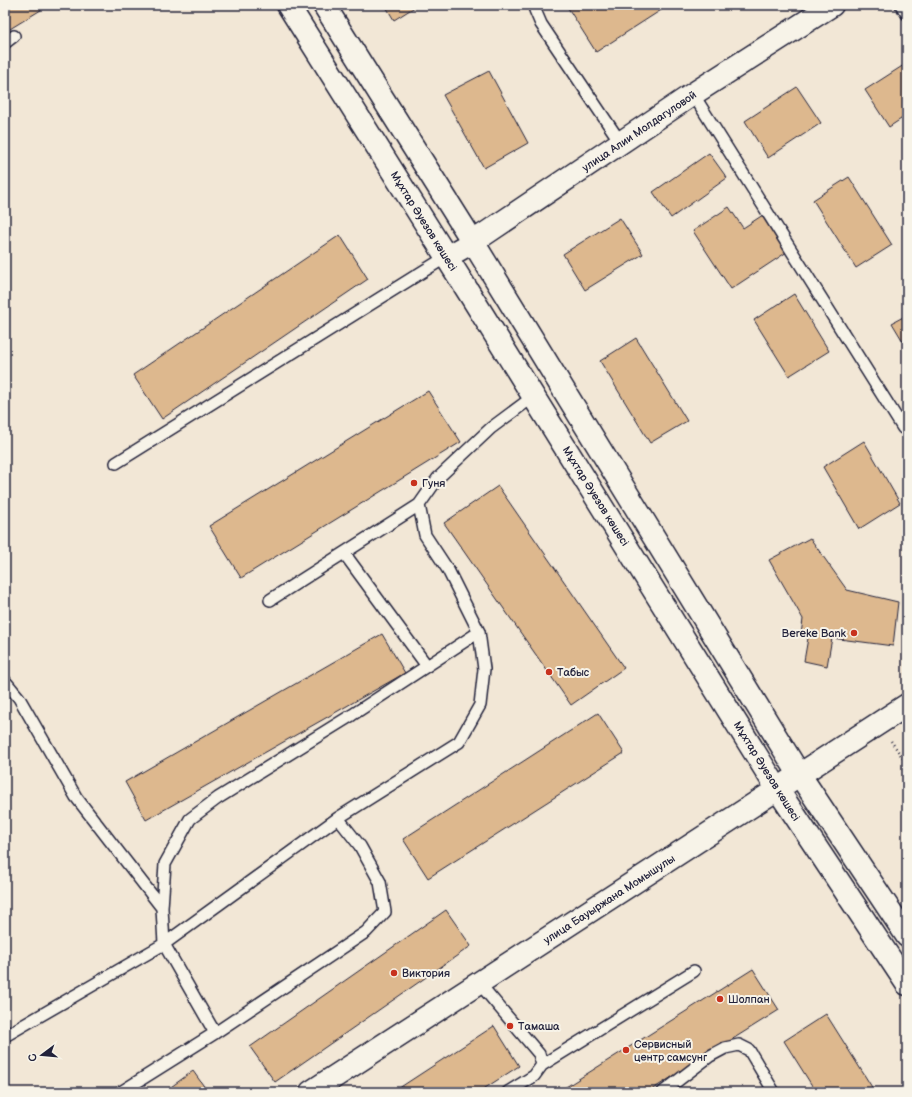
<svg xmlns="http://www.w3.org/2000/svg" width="912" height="1097" font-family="'Balsamiq Sans',sans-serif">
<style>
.building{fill:#ddb88e;stroke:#22223b}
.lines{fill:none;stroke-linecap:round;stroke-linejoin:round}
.lane-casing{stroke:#22223b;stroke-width:14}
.street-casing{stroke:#22223b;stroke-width:25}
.secondary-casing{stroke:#22223b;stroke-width:25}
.path{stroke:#22223b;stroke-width:2.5;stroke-dasharray:1 3;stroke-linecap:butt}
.lane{stroke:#f7f3e8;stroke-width:11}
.street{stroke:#f7f3e8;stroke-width:22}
.secondary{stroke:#f7f3e8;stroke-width:22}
.poi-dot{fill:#c8321e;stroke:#f7f3e8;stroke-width:1.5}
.labels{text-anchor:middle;stroke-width:4;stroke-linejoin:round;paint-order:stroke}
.street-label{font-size:11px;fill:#22223b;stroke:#f7f3e8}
.poi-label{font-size:11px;fill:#22223b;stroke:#f7f3e8;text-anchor:start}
</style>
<rect width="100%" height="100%" fill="#f2e7d6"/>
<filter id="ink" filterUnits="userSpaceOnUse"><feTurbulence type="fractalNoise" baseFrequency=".025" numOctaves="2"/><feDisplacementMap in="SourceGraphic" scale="8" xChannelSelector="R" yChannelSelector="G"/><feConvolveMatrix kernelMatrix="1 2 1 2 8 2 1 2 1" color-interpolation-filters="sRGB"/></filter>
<g filter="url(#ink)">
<path class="building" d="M5 5H49L5 32Z
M385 5H418L394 20Z
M573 5H669L596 52 568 8Z
M907 63V115L889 127 865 90Z
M489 71 528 143 484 168 443 95Z
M797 87 821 123 768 158 745 121Z
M709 153 727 178 671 218 653 192Z
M849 177 892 245 856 268 813 200Z
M729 207 743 228 766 213 790 250 731 289 693 231Z
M620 218 643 254 585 290 563 254Z
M340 235 368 279 162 419 133 375Z
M794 294 829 351 789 376 754 320Z
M907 315V348L892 323Z
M636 338 687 421 650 443 600 361Z
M428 391 461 442 241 578 209 526Z
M864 441 900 503 859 529 823 467Z
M498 486 624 668 571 705 444 523Z
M810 538 847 590 898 602 893 646 832 638 827 666 804 661 808 638 801 635 803 619 769 560Z
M382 634 405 673 146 820 125 782Z
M598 713 624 753 428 878 403 839Z
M446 910 471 946 275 1082 250 1047Z
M753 969 779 1010 648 1092H558Z
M826 1014 875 1092H816L784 1041Z
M494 1026 519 1066 479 1092H393Z
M193 1071 208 1092H164Z"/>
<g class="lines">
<g class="lane-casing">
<path id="lane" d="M536 5 535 10 541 24 621 143
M901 5 907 14
M5 43 14 36
M693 94 903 428 907 430
M116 463 446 257
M344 553 427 666
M270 600 419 505
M5 681 19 698 76 797 162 908
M479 983 539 1054 542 1065 534 1076 508 1092
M215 1033 164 944 162 908 165 864 190 819 218 798 352 715 479 632
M5 1036 164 944 338 818 459 742 480 705 484 669 479 632 448 570 425 535 419 505 438 478 491 428 534 396
M542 1065 694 971
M121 1092 215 1033 366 932 385 912 380 882 360 846 338 818
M663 1092 710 1056 725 1048 739 1045 749 1050 774 1092"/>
</g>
<g class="street-casing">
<path id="street" d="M446 257 473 242 693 94 832 5
M311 1092 907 705"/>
</g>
<g class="secondary-casing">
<path id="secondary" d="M288 5 471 296 778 790 907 984
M324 5 473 242 799 774 907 936"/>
</g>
<path class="path" d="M891 741 907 764"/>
<use href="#lane" class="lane"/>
<use href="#street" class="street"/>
<use href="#secondary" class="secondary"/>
</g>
</g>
<g class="poi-dot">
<circle cx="414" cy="483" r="4"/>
<circle cx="854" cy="633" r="4"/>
<circle cx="549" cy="672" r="4"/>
<circle cx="394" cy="973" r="4"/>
<circle cx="720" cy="999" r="4"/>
<circle cx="510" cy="1026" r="4"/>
<circle cx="626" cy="1050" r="4"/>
</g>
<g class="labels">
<g class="street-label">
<text transform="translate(639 131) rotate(-34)" y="4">улица Алии Молдагуловой</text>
<text transform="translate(424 221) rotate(58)" y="4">Мұхтар Әуезов көшесі</text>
<text transform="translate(596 496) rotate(58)" y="4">Мұхтар Әуезов көшесі</text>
<text transform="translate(767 771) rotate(58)" y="4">Мұхтар Әуезов көшесі</text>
<text transform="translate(609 899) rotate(-33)" y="4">улица Бауыржана Момышулы</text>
</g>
<g class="poi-label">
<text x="422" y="487">Гуня</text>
<text x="846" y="637" text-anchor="end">Bereke Bank</text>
<text x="557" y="676">Табыс</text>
<text x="402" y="977">Виктория</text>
<text x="728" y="1003">Шолпан</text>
<text x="518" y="1030">Тамаша</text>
<text x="634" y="1048">Сервисный<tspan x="634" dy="13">центр самсунг</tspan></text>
</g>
</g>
<rect width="912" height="1097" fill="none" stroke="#f7f3e8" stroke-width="20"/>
<rect x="10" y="10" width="892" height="1077" fill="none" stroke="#22223b" stroke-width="1.5" filter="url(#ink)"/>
<g transform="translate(42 1055) rotate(254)" stroke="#f7f3e8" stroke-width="3" paint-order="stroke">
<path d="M0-3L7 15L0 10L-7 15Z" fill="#22223b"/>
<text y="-6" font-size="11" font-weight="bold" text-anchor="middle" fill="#22223b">С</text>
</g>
</svg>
